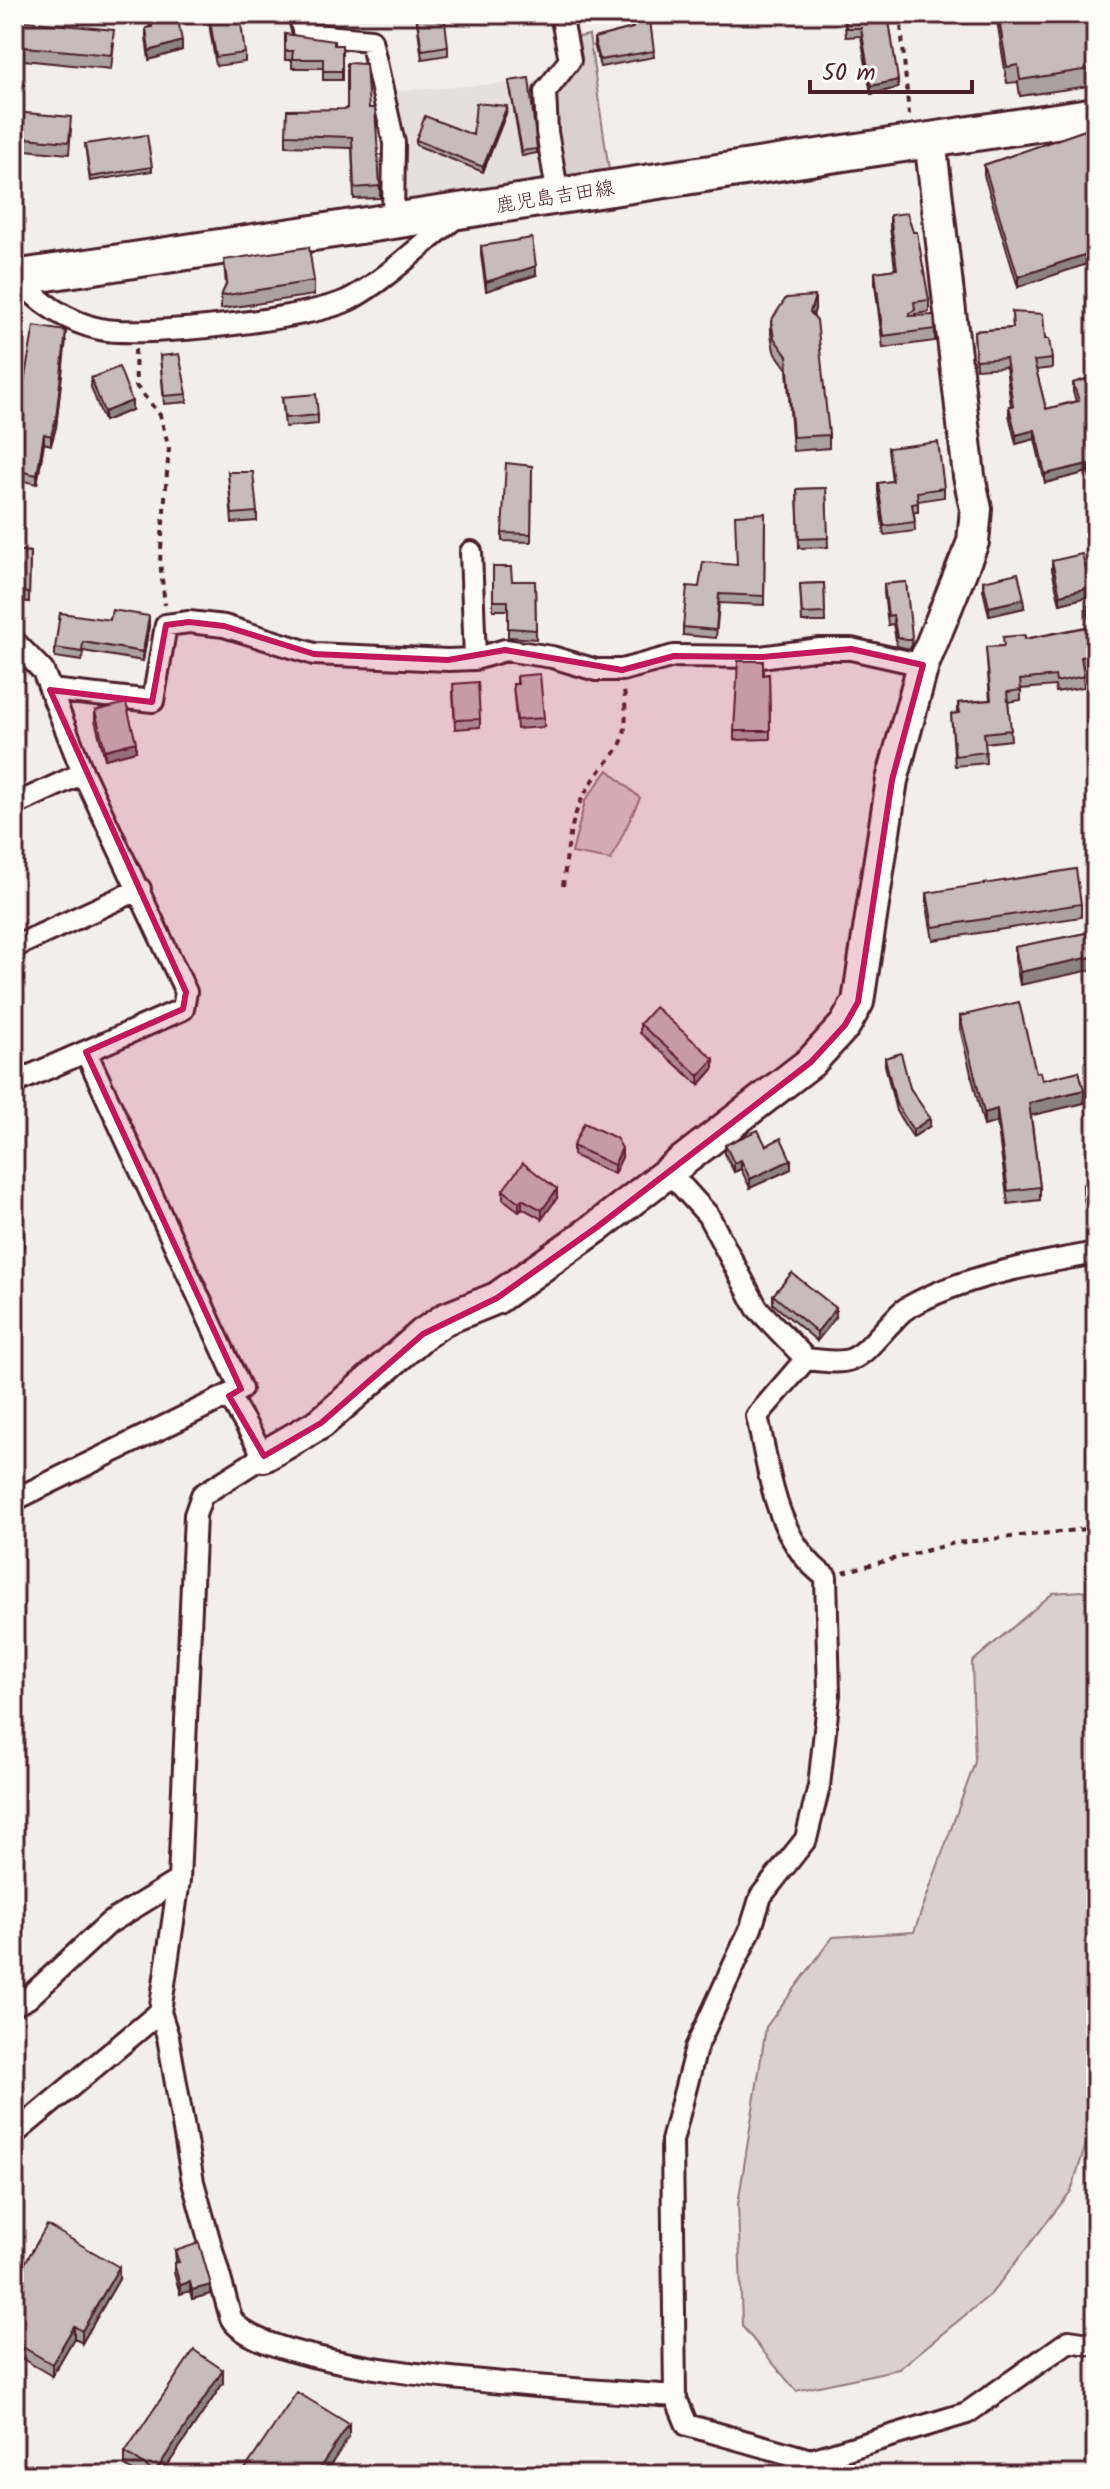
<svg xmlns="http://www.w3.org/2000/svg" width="1110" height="2489" font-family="Kalam,'Klee One',sans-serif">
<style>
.built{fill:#e5dfdd}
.green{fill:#d9d0cf;stroke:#92787d;stroke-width:2}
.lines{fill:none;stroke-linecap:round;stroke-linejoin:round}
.street-casing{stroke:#4a1f2b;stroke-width:26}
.secondary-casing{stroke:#4a1f2b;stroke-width:36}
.primary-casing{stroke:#4a1f2b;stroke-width:40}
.path{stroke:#4a1f2b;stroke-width:4;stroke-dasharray:6 6;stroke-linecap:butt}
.street{stroke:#fdfcf7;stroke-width:20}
.secondary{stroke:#fdfcf7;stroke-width:30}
.primary{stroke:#fdfcf7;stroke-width:34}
.wall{fill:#aca1a1;stroke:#4a1f2b;stroke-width:2}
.shaded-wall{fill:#8c8383;stroke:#4a1f2b;stroke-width:2}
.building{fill:#c8bbbb;stroke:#4a1f2b;stroke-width:2}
.marked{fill:#c2185b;fill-opacity:0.2;stroke:#c2185b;stroke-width:6;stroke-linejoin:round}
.labels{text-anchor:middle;stroke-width:6;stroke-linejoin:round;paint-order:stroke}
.street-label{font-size:20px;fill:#4a1f2b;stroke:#fdfcf7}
</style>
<rect width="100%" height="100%" fill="#f2efeb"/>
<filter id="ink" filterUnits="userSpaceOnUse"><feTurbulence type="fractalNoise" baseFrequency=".0125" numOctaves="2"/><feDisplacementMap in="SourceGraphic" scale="16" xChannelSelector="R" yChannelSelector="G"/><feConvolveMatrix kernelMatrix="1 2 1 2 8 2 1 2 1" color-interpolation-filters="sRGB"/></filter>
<g filter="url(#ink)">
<path class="built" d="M537 81 548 179 394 201 384 92Z"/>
<path class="green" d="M589 35 609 170 560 176 547 94 574 38Z
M608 770 640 798 611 860 572 853 585 801Z
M1096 1590V2113L1071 2191 991 2294 899 2369 796 2391 742 2326 738 2204 766 2027 833 1937 914 1932 975 1762 972 1662 1053 1593Z"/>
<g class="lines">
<g class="street-casing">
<path id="street" d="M299 14 304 34 371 40 394 143 393 221
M558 196 547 132 545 92 570 60 561 14
M20 278C35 302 71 323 100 329 141 338 316 319 352 298 390 277 423 242 458 216
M471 552 475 659
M14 641 43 671 83 773 186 992 183 1009 14 1083
M50 690 153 701 166 625 189 622 224 626 314 654 448 660 475 659 505 650 552 657 596 670H622L674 656 761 657 820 649H851L923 665
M14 805 83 773
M14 947 140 889
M669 1172 708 1215 757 1308 806 1359
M1096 1253C1034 1264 962 1276 907 1308 900 1312 895 1319 889 1325 855 1362 857 1365 806 1359L757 1416C770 1473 775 1540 826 1577L829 1694 819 1786 806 1839 761 1896 751 1928 696 2048 672 2141 675 2396 687 2425 811 2460 967 2413 1069 2341 1096 2345
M229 1396 264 1456 202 1495 195 1515 179 1880 160 2012 168 2037 193 2182 231 2318C262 2376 602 2390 675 2396
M14 1500 241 1389 86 1052
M14 2005 28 1998 109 1923 179 1880
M14 2134 160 2012"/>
</g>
<g class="secondary-casing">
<path id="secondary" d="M264 1456 321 1423 423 1334 445 1319 497 1298 597 1227 811 1062 845 1025 858 1002 892 780 923 665 973 542 976 509 969 476 930 139"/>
</g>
<g class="primary-casing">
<path id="primary" d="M14 278 1096 115"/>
</g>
<path class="path" d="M900 14 909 115
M135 349 136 386 160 415 169 448 160 561 165 605
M563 886C567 856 569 821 584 795 614 742 631 760 624 689
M843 1572 955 1543 1096 1528"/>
<use href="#street" class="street"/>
<use href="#secondary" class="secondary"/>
<use href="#primary" class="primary"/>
</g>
<path class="wall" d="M148 14H177L182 50 149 60 146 37V28L150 27Z
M416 14 448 46V55L422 59Z
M630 14H649L654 57 600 67 594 44V38L632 28Z
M844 14H888L898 88 871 94 861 36 846 37Z
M996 14H1096V85L1020 96 1018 82 1007 83Z
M14 20 114 43 111 69 14 59Z
M210 21 245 53V62L216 66 210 30Z
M285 34 334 45H342V80H323V68H292V60H285Z
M509 81 537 149V153L522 156Z
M369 108 380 186V198L354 199 352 148 286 146V135Z
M507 111 483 172 416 145V140L473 135Z
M14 112 71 129 69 154 14 149Z
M1094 127 1018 287 984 175V165Z
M85 144 152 167V171L90 181Z
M890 215 929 300V312L915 314V316L935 329V341L883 348 875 284V272L895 269 890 227Z
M481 246 536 275 486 291 481 255Z
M224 260 314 281V295L221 309V296L226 286Z
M815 309 813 316 829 435V448L793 451 787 369 774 351 771 334V321Z
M1012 312 1045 339 1052 359V368L1036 370 1046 409 1076 401 1073 392V383L1093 377 1090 478 1088 472 1045 483 1035 439 1016 444 1009 415V406H1011L1006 367 976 369 974 331 1013 328Z
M66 340 56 427 51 445 44 443 37 484 14 479V437Z
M160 356 187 394V402L164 404Z
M91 378 132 410 104 421 91 387Z
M282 397 318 415V424L285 427Z
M888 448 944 488V497L918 501V512H914L915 531 884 535 878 492V483L892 481Z
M532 466 531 542 502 541V533Z
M228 472 257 512V521L232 523Z
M826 488 828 547 799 548 797 489Z
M765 513 764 605 719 603 716 638 683 635V627L699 587 737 565Z
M14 550 30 552 29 602 14 600Z
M1052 561 1091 596 1060 604 1052 570Z
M493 567 512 581H535L536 639 508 637V610H493Z
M983 581 1024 608 989 616 983 590Z
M906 582 912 645 910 649 897 646 893 624 888 625 884 593V584Z
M824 583 825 622H802L800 584Z
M1096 604V664L1082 667 1084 687 1056 692 1055 686 1021 689V700L1008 702 1011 740 985 743 986 763 955 766 951 714 958 713V703L990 700 986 647 1003 646 1025 639 1090 626 1088 616V606Z
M110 620 149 625 143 661 83 651 82 661 55 657V648Z
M769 674 770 739 734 740V731L763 675Z
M517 676 544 718V727L517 729 513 684H517Z
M453 692 480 719V727L455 729Z
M95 711 136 751 105 759 95 720Z
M927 893 1081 904V917L933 940 927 906Z
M1096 931 1020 985 1015 960V947Z
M960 1016 1036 1073 1042 1080 1084 1103 1031 1115 1040 1187V1200L1008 1204 997 1122 984 1126 960 1029Z
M640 1024 714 1068 699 1085 640 1033Z
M885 1058 910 1088 930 1126 913 1137 896 1111 885 1065Z
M725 1145 766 1146 791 1169 750 1188 741 1169 734 1172 725 1154Z
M573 1146 622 1157 614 1174 573 1155Z
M1096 1182V1240H1095L1091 1214H1087L1083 1193V1184Z
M503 1190 557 1198 542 1219 522 1208 519 1211 503 1199Z
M773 1295 836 1317 817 1341 773 1304Z
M175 2251 211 2294 192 2299 190 2291 180 2294 174 2272V2263H176Z
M119 2279 82 2343 74 2338 52 2376 14 2354V2282Z
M223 2383 161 2475H139L125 2466V2452Z"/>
<path class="shaded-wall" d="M182 41V50L149 60V51Z
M898 80V88L871 94V86Z
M507 106V111L483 172V167Z
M1096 251V261L1018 287V277Z
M536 266V275L486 291V282Z
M815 296V309L810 325V312Z
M66 331 56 427 51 445V436Z
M132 401V410L104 421V412Z
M1035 430V439L1016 444V435Z
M44 434V443L37 484V475Z
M1088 464V472L1045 483V474Z
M1096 468V477L1090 478V470Z
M1091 587V596L1060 604V595Z
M1024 599V608L989 616V607Z
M149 616V625L143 661V652Z
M1096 654V664L1081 667V657Z
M136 742V751L105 759V750Z
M1096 956V969L1020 985V972Z
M714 1059V1068L699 1085V1076Z
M1084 1090V1103L1029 1116V1103Z
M997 1109V1122L984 1126V1113Z
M930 1118V1126L913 1137V1130Z
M622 1148V1157L614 1174V1165Z
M741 1160V1169L734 1172V1163Z
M791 1160V1169L750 1188V1179Z
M557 1189V1198L542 1219V1210Z
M522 1199V1208L519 1211V1202Z
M1087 1205H1091V1214H1087Z
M24 1236V1245L20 1255 14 1258V1249Z
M836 1308V1317L817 1341V1332Z
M119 2267V2279L82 2343V2331Z
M190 2282V2291L180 2294V2285Z
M211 2285V2294L192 2299V2290Z
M74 2326V2338L52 2376V2364Z
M223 2370V2383L161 2475H155V2472Z
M349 2424V2437L324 2475H315Z"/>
<path class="building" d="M150 14H177L182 41 149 51 146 28 152 27Z
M416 14H444L448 46 422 50Z
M631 14H649L654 51 600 60 594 38 633 28Z
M845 14H888L898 80 871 86 861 28H846Z
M998 14H1096V68L1020 80 1018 65 1007 67Z
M240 16 245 53 216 57 210 21Z
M14 20 114 30 111 55 14 46Z
M285 34 334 41V45H342V71H323V59H292L293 51H285Z
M347 63 366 64 369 108H375L380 186 354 188 352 137 286 135 287 110 347 109Z
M529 78 537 149 522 151 509 81Z
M476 103 507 106 483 167 416 140 425 116 473 135Z
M14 112 71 117 69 142 14 137Z
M1094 127 1096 132V251L1018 277 984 165Z
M147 135 152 167 90 177 85 144Z
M907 213 913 232H917L929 300 914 302 915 310 909 313V316L934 315 935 329 883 336 875 272 897 269 890 215Z
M532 238 536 266 486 282 481 246Z
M309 247 314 281 221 296 227 282 224 260Z
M815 296 810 312 817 320 829 435 793 437 787 356 774 338 771 321 786 298Z
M1012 312 1043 314 1045 339H1049L1052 359 1034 361 1046 409 1079 401 1073 383 1093 377 1096 390V468L1090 470 1088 464 1045 474 1035 430 1016 435 1009 406H1013L1006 358 976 360 974 331 1013 328Z
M34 326 66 331 56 418 51 436 44 434 37 475 14 470V437Z
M179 354 187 394 164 396 160 356Z
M119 367 132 401 104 412 91 378Z
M316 394 318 415 285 418 282 397Z
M938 442 944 488 917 492 918 503 912 504 915 522 884 526 878 483 893 481 888 448Z
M506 463 532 466 531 534 502 533Z
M228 472H253L257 512 232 514Z
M826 488 828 538 799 539 797 489Z
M765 513 764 596 719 594 716 630 683 627 687 586 699 587 703 562 737 565 735 515Z
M14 550 30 552 29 593 14 591Z
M1082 554 1091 587 1060 595 1052 561Z
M493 567H511L512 581H535L536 630 508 628V601H493Z
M1018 573 1024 599 989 607 983 581Z
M906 582 912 636 910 640 897 637 893 615 888 616 884 584Z
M824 583 825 613 802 614 800 584Z
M1096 604V654L1081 657 1084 676 1056 682 1055 676 1020 680 1021 690 1007 692 1011 730 984 733 986 752 955 756 951 714 960 713 958 703 991 700 986 647 1004 646 1003 637 1025 635V639L1093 626 1088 606Z
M112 610 149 616 143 652 83 642 82 652 55 648 60 613 110 620Z
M738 661H763V675L769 674 770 731H734Z
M540 674 544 718 517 720 513 684H518L517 676Z
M478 682 480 719 455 720 453 684Z
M126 703 136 742 105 750 95 711Z
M1076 869 1081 904 933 927 927 893Z
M1096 931V956L1020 972 1015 947Z
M1019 1002 1036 1073 1040 1072 1042 1080 1079 1071 1084 1090 1029 1103 1040 1187 1008 1191 997 1109 984 1113 960 1016Z
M655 1007 714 1059 699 1076 640 1024Z
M901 1053 910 1088 930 1118 913 1130 896 1104 885 1058Z
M584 1123 616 1138 622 1148 614 1165 573 1146Z
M758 1130 766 1146 781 1138 791 1160 750 1179 741 1160 734 1163 725 1145Z
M523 1163 557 1189 542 1210 522 1199 519 1202 503 1190Z
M1096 1182V1231H1095L1091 1205H1087L1083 1184Z
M14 1220 22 1226 24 1236 20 1246 14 1249Z
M792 1273 836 1308 817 1332 773 1295Z
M47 2225 119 2267 82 2331 74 2326 52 2364 14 2342V2282Z
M199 2243 211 2285 192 2290 190 2282 180 2285 174 2263 179 2262 175 2251Z
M194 2350 223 2370 155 2472 125 2452Z
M297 2392 349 2424 315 2475H241Z"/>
</g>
<path class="marked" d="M189 622 224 626 314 654 448 660 505 650 622 670 674 656 761 657 851 649 923 665 892 780 858 1002 845 1025 811 1062 597 1227 497 1298 423 1334 321 1423 264 1456 229 1396 241 1389 86 1052 183 1009 186 992 50 690 152 702 166 625Z"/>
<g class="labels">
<g class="street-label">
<text transform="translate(555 196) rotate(-9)" y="7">鹿児島吉田線</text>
</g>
</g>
<rect width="1110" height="2489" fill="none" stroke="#fdfcf7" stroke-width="48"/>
<rect x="24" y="24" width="1062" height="2441" fill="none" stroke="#4a1f2b" stroke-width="3" filter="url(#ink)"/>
<path d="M810 80v12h162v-12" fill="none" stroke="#4a1f2b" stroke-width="4"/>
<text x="822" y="80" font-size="24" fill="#4a1f2b" stroke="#fdfcf7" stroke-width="6" paint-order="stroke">50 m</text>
</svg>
